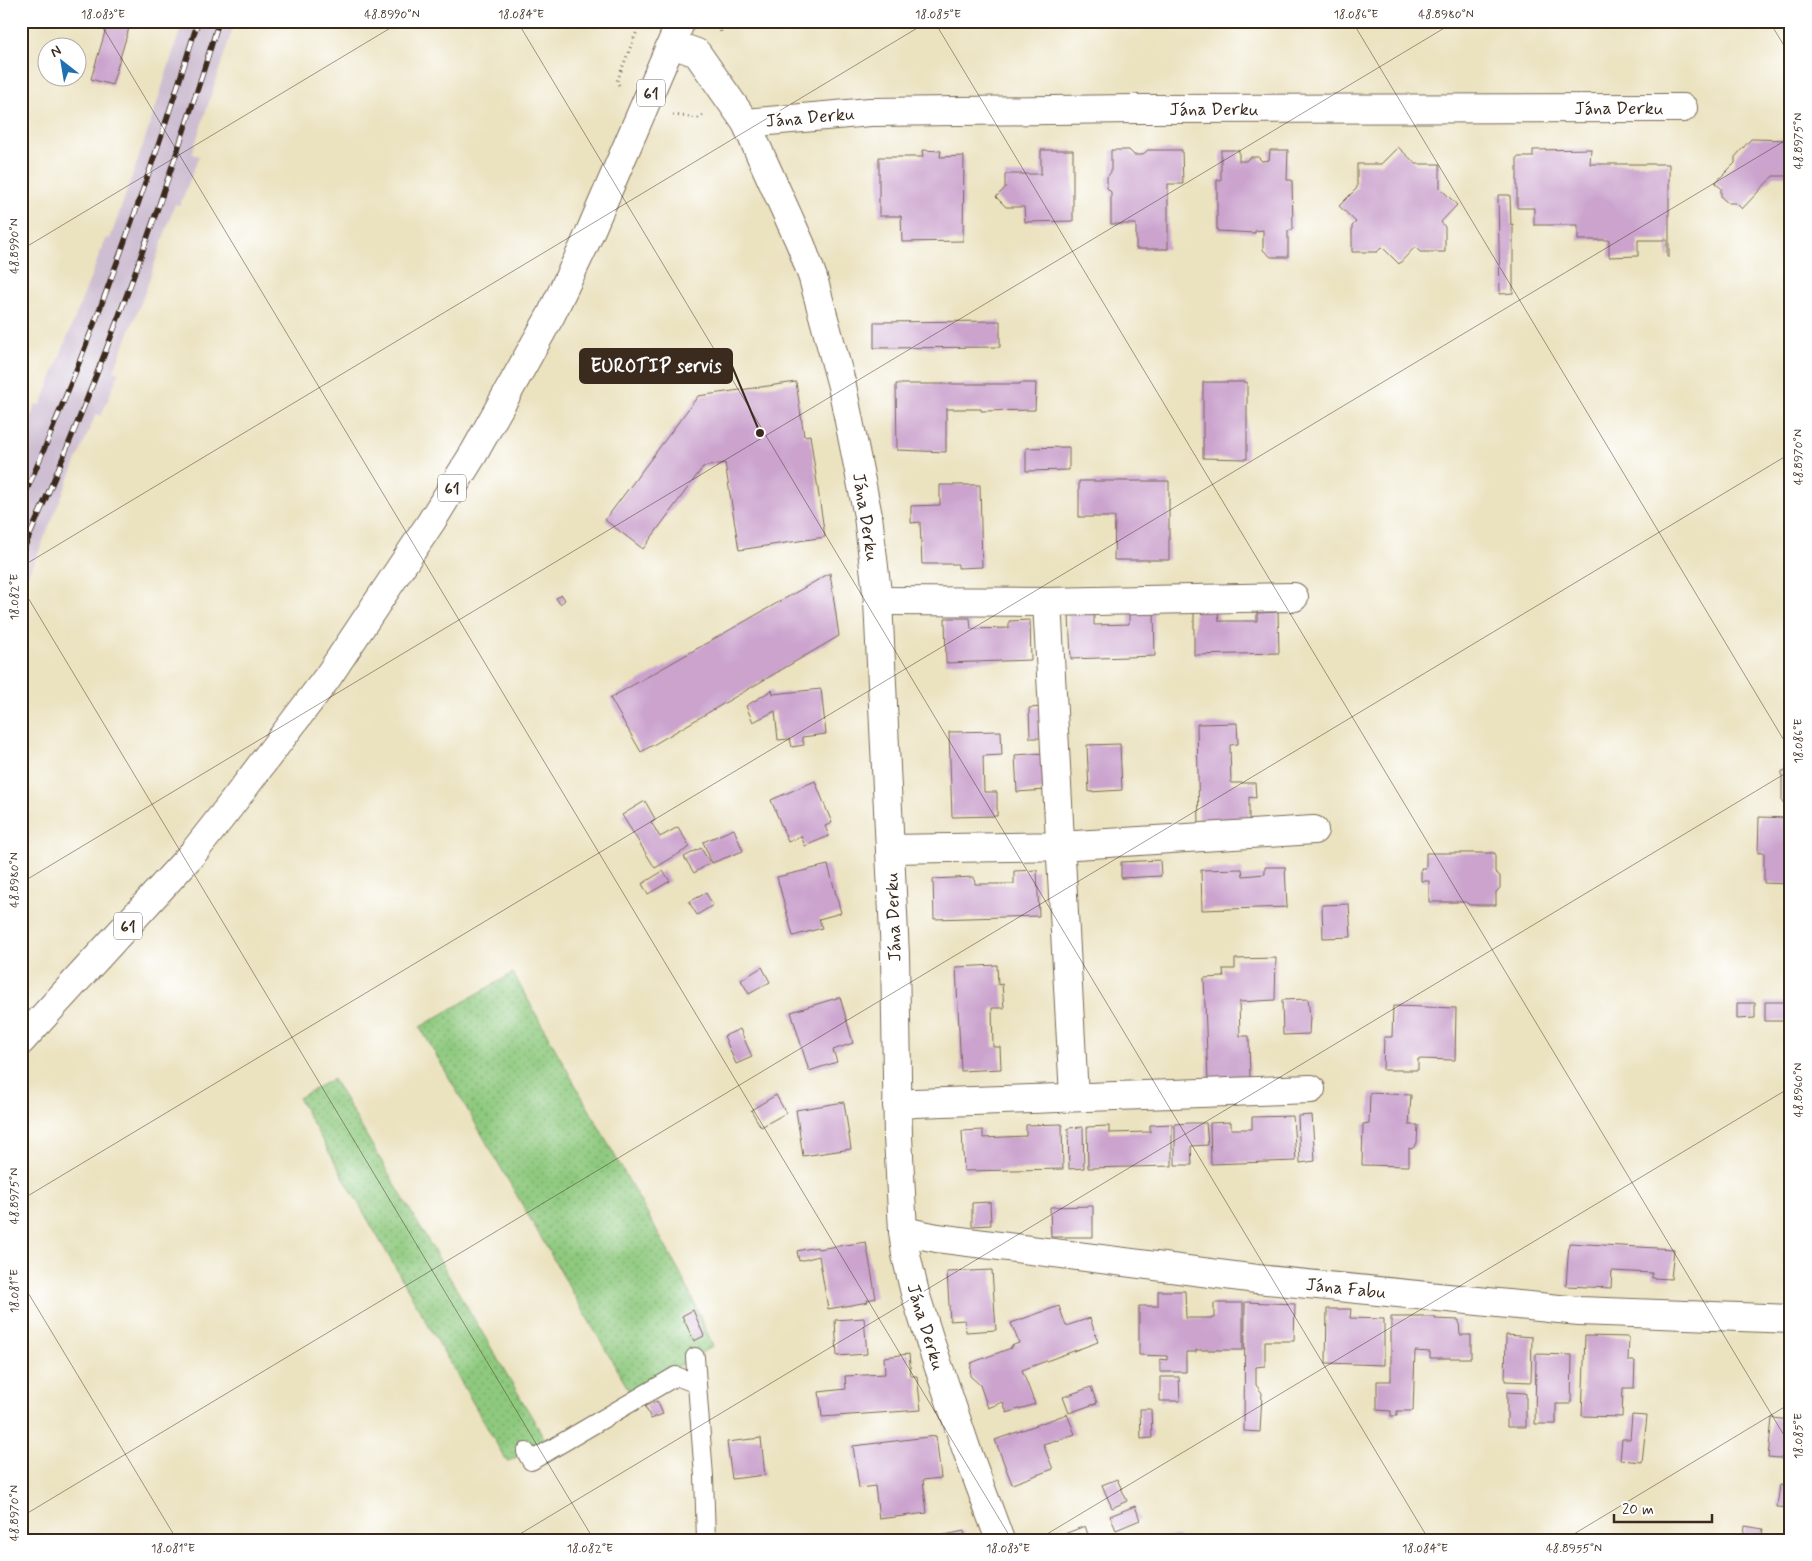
<svg xmlns="http://www.w3.org/2000/svg" width="1812" height="1561" font-family="Mynerve,sans-serif">
<style>
.railway{fill:#cebed1}
.garden{fill:url(#garden-dots);stroke:#647a4e}
.building{fill:#cba3cd}
.lines{fill:none;stroke-linecap:round;stroke-linejoin:round}
.lane-casing{stroke:#796a57;stroke-width:20}
.street-casing{stroke:#796a57;stroke-width:30}
.secondary-casing{stroke:#796a57;stroke-width:30}
.primary-casing{stroke:#796a57;stroke-width:30}
.path{stroke:#796a57;stroke-width:3;stroke-dasharray:1 4;stroke-linecap:butt}
.lane{stroke:#fff;stroke-width:18}
.street{stroke:#fff;stroke-width:28}
.secondary{stroke:#fff;stroke-width:28}
.primary{stroke:#fff;stroke-width:28}
.rail-casing{stroke:#3b2a1e;stroke-width:5.5}
.rail{stroke:#fff;stroke-width:4;stroke-dasharray:11;stroke-linecap:butt}
.ticks{fill:none;stroke:#3b2a1e;stroke-width:1;stroke-opacity:0.45}
.labels{text-anchor:middle;stroke-width:4.5;stroke-linejoin:round;paint-order:stroke}
.shield{fill:#fff;stroke:#766a62;stroke-width:1}
.shield-label{font-size:16px;font-weight:bold;fill:#3b2a1e}
.street-label{font-size:18px;fill:#3b2a1e;stroke:#fff}
.leader{fill:none;stroke:#3b2a1e;stroke-width:2}
.callout-dot{fill:#3b2a1e;stroke:#fff;stroke-width:2}
.callout{fill:#3b2a1e;stroke:#3b2a1e;stroke-width:2}
.callout-label{font-size:19px;text-anchor:middle;font-weight:bold;fill:#fff}
.neatline{fill:none;stroke:#3b2a1e;stroke-width:2}
.ticks-label{font-size:12px;text-anchor:middle;fill:#3b2a1e}
</style>
<defs>
<pattern id="garden-dots" width="8" height="8" patternUnits="userSpaceOnUse" patternTransform="scale(1.25)"><rect width="8" height="8" fill="#8ec97e"/><path d="M2 2h.1M6 6h.1" fill="none" stroke="#75a367" stroke-width="1.8" stroke-linecap="round"/></pattern>
</defs>
<rect width="100%" height="100%" fill="#fff"/>
<filter id="ink" filterUnits="userSpaceOnUse"><feTurbulence type="fractalNoise" baseFrequency=".02" numOctaves="2"/><feDisplacementMap in="SourceGraphic" scale="10" xChannelSelector="R" yChannelSelector="G"/><feConvolveMatrix kernelMatrix="1 2 1 2 8 2 1 2 1" color-interpolation-filters="sRGB"/></filter>
<filter id="wash" filterUnits="userSpaceOnUse"><feTurbulence type="fractalNoise" baseFrequency=".0096" numOctaves="4" result="noise"/><feDisplacementMap in="SourceGraphic" scale="20" xChannelSelector="R" yChannelSelector="G"/><feGaussianBlur stdDeviation="1.12" result="paint"/><feColorMatrix in="noise" values="0 0 0 0 0 0 0 0 0 0 0 0 0 0 0 0 0 1.4 0 .05"/><feComposite in="paint" operator="in"/></filter>
<g filter="url(#wash)">
<rect width="100%" height="100%" fill="#ebe2c0"/>
<path class="railway" d="M183 21H235L192 154 199 156 180 205 175 204 144 295 114 370 119 373 101 416 96 414 38 553 21 589V440L36 404 41 405 106 238 110 239 150 125Z"/>
<path class="garden" d="M513 973 683 1278 713 1346 631 1394 420 1027Z
M333 1079 546 1441 507 1462 298 1098Z"/>
<g id="blocks">
<path class="building" d="M108 22 129 28 112 85 91 79Z
M1751 139 1791 140V176H1773L1742 209 1736 203H1728L1721 197V188L1715 183 1735 163V157Z
M1398 147 1416 164H1440V188L1457 205 1441 222 1445 227V252H1420L1415 247 1399 264 1382 247 1377 252H1352V226L1356 222 1339 206 1357 188V164H1381Z
M1591 149 1590 164H1669V257H1667V240H1638V256L1609 257V240H1578V225H1534V208H1517V157H1533V150Z
M922 150 941 151 940 157 964 156 963 241 902 242 901 216H879V157H923Z
M1041 150H1073V221L1025 222 1024 207H1006L996 197 1005 188V174H1041Z
M1111 150H1129L1134 155H1142L1148 150H1182L1183 184H1168V249H1136V224H1111V192L1107 188V177L1111 172Z
M1221 150H1239V161H1246L1250 157H1258L1262 161 1269 160 1270 150H1288L1287 180H1292L1293 230 1288 231V257H1271L1263 250V230L1255 231V233L1217 231V180H1221Z
M1498 195H1510L1511 225 1513 224V293L1500 294Z
M1000 321V347L874 348V322Z
M796 382 804 436 810 435 825 537 739 550 725 463 703 467 643 549 605 520 698 396Z
M1203 382H1247V459L1203 458Z
M1020 383H1036L1035 410 981 411V409H946V452L897 450 896 384H1020Z
M1069 447V470L1026 471V448Z
M1079 481H1169V560H1114L1115 517H1079Z
M940 485H980L982 567 958 568V564H922L920 522 911 523V506L940 505Z
M830 573 839 636 641 752 610 698Z
M562 595 565 600 560 604 556 598Z
M1218 609 1219 621H1257V613L1278 612 1279 653 1194 655V610Z
M1154 611 1155 656 1071 659 1069 614 1094 613V625L1129 624V612Z
M945 618H970L971 629 1009 628V621L1030 620 1031 660 946 663Z
M821 689 826 734 802 737 804 745 792 747 790 739 778 740 775 711 753 722 746 706 772 690 773 694Z
M1044 707 1045 738H1030L1029 708Z
M1237 723 1238 744 1230 745 1231 783H1255L1256 798 1249 797V825L1199 826 1197 724Z
M1001 731 1002 755 983 756 984 792H997V816L952 817 949 732Z
M1120 744 1122 790 1089 792 1087 745Z
M1045 753 1047 790 1017 792 1015 755Z
M1782 771H1791V802H1782Z
M815 781 832 823 825 826 829 836 805 846 801 836 788 842 771 800Z
M645 801 655 819 651 822 660 837 678 827 690 847 655 868 622 815Z
M1759 817 1791 818 1789 884 1764 883V852L1758 853Z
M734 829 743 851 712 863 703 842Z
M701 848 710 863 694 873 684 857Z
M1426 853H1495V872L1500 876V888L1496 892V905H1470L1465 902H1429V881H1421V868H1426Z
M1160 860 1161 876 1121 878V862Z
M828 865 841 913 819 919 822 928 793 936 777 877Z
M1265 867H1285L1287 907 1202 910 1201 870 1242 869 1243 876 1265 874Z
M1037 870 1039 916 934 919 933 879 974 877 975 884H1014V871Z
M663 871 670 881 648 894 642 884Z
M706 893 713 905 697 915 689 902Z
M1349 904 1351 937 1323 938 1322 905Z
M1788 914H1791V930H1788Z
M1276 958 1275 1000 1239 1002 1240 1036H1249L1250 1080 1208 1081 1204 978 1224 977 1223 969H1235V959Z
M997 965 998 985 1002 984 1004 1008H992L993 1047H1000L1001 1069 961 1071 956 967Z
M762 967 770 982 749 994 741 980Z
M840 997 853 1043 833 1050 837 1062 809 1071 791 1012Z
M1308 999 1310 1016 1309 1034 1283 1035 1282 1000Z
M1765 1002H1791V1021H1765Z
M1737 1003H1755V1018L1737 1019Z
M1393 1006 1456 1008 1455 1060 1418 1059V1070H1383L1384 1037H1392Z
M740 1029 752 1057 736 1064 724 1036Z
M1370 1093 1411 1095 1409 1125H1418L1417 1143 1412 1149 1409 1148V1166L1362 1165 1363 1124 1369 1123Z
M776 1095 786 1113 761 1127 751 1110Z
M844 1102 851 1149 803 1156 796 1110Z
M1312 1115 1315 1161 1300 1163 1298 1116Z
M1293 1116 1296 1161 1211 1164 1210 1123 1231 1122V1129H1252V1117Z
M1190 1123H1206L1208 1145 1191 1146 1192 1165H1175V1124Z
M1062 1124 1063 1169 964 1171 962 1131 983 1130V1138L1026 1136V1125Z
M1172 1124V1166L1088 1168 1087 1127 1109 1126V1133L1150 1132V1125Z
M1083 1127 1084 1168 1069 1169 1068 1128Z
M990 1202 991 1225 972 1226V1203Z
M1093 1206V1237H1051L1050 1207Z
M866 1242 876 1298 867 1300 868 1302 828 1309 819 1256 799 1261 797 1251 817 1247 818 1249Z
M1569 1243 1674 1249 1671 1279 1652 1278V1273L1612 1271 1611 1288 1566 1286Z
M992 1270 996 1330 966 1332 965 1320 950 1321 947 1272Z
M1158 1291H1185L1186 1318H1214V1303H1243V1350H1196V1352H1186V1372H1160V1359L1167 1360V1356L1139 1355V1306H1158Z
M1245 1302 1295 1304 1294 1341H1265V1366L1256 1367V1385L1262 1393 1260 1432 1244 1431Z
M1059 1306 1066 1326 1090 1318 1098 1342 1022 1370 1035 1404 1007 1413 1003 1402 988 1408 980 1385 970 1376 971 1363 1011 1348V1346L1019 1343 1011 1323Z
M1327 1309H1351L1350 1318 1384 1319V1365L1326 1363Z
M693 1310 704 1336 694 1341 682 1316Z
M1391 1317H1435V1319L1459 1320 1460 1335H1471V1358H1430V1352L1415 1351 1413 1411H1397V1416H1391V1411L1377 1410V1381H1391Z
M864 1318 867 1354 837 1356 835 1320Z
M1506 1335 1532 1337 1531 1382 1505 1381Z
M1585 1336 1629 1337 1628 1361H1635L1634 1388H1623L1622 1417 1582 1416Z
M909 1354 911 1376H917L921 1410 822 1417 819 1392 846 1389 845 1376 885 1374 884 1357Z
M1536 1354 1572 1355 1571 1404H1556V1424H1535Z
M1160 1377H1179L1180 1401H1160Z
M1091 1387 1097 1403 1069 1413 1063 1397Z
M1507 1392 1526 1393V1427H1507Z
M657 1401 663 1414 651 1419 645 1406Z
M1140 1409H1151L1152 1438 1141 1439Z
M1067 1414 1075 1434 1056 1441V1440L1043 1444 1053 1469 1012 1484 995 1440Z
M1632 1415 1647 1416 1642 1462 1620 1460 1622 1439H1630Z
M1772 1418 1791 1420V1459L1768 1457Z
M936 1436 941 1478 923 1480 927 1513 879 1519 875 1486 859 1488 853 1446Z
M761 1438 765 1475 732 1479 727 1442Z
M1117 1479 1127 1501 1112 1508 1102 1485Z
M1780 1485 1791 1486V1508L1777 1507Z
M1135 1506 1140 1520 1116 1530 1110 1516Z
M1085 1526 1090 1540H1049Z
M1745 1526 1763 1529 1761 1540H1743Z
M964 1531 966 1540H930V1538Z
M1144 1537H1179V1540H1144Z"/>
</g>
</g>
<g filter="url(#ink)">
<use href="#blocks" fill-opacity="0" stroke="#796a57" stroke-width="1"/>
<g class="lines">
<g class="lane-casing">
<path id="lane" d="M695 1357 697 1384
M526 1452 531 1461 676 1376 697 1384 704 1476 706 1540"/>
</g>
<g class="street-casing">
<path id="street" d="M746 123 870 112 1136 109 1683 108
M878 601 1047 602 1294 597
M1047 602 1074 1096
M890 849 1060 846 1314 830
M897 1105 915 1103 1311 1089
M903 1231 937 1238 1257 1279 1579 1311 1791 1319"/>
</g>
<g class="secondary-casing">
<path id="secondary" d="M672 44 697 53 746 123 801 245 813 278 842 386 868 516 878 601 895 955 898 1137 903 1231 906 1255 915 1293 931 1344 966 1448 1000 1540"/>
</g>
<g class="primary-casing">
<path id="primary" d="M21 1041 193 853 230 806 327 678 431 522 474 453 551 315 584 246 681 21"/>
</g>
<path class="path" d="M720 21 721 35
M619 85 617 81 641 21
M673 115 698 118 704 115"/>
<use href="#lane" class="lane"/>
<use href="#street" class="street"/>
<use href="#secondary" class="secondary"/>
<use href="#primary" class="primary"/>
<g class="rail-casing">
<path id="rail" d="M21 504C89 346 148 185 198 21
M21 555C99 381 163 203 219 21"/>
</g>
<use href="#rail" class="rail"/>
</g>
</g>
<path class="ticks" d="M99 21 1012 1540M517 21 1429 1540M934 21 1791 1447M1352 21 1791 752M1769 21 1791 57M21 250 402 21M21 567 929 21M21 586 594 1540M21 883 1456 21M21 1200 1791 137M21 1281 177 1540M21 1517 1791 453M510 1540 1791 770M1037 1540 1791 1087M1564 1540 1791 1403"/>
<g class="labels">
<g class="shield">
<rect x="637" y="79.5" width="28" height="27" rx="4"/>
<rect x="438" y="474.5" width="28" height="27" rx="4"/>
<rect x="114" y="912.5" width="28" height="27" rx="4"/>
</g>
<g class="shield-label">
<text x="651" y="99">61</text>
<text x="452" y="494">61</text>
<text x="128" y="932">61</text>
</g>
<g class="street-label">
<text x="1619" y="114">Jána Derku</text>
<text x="1214" y="115">Jána Derku</text>
<text transform="translate(810 117) rotate(-5)" y="6">Jána Derku</text>
<text transform="translate(866 517) rotate(81)" y="6">Jána Derku</text>
<text transform="translate(893 917) rotate(-92)" y="6">Jána Derku</text>
<text transform="translate(1346 1288) rotate(6)" y="6">Jána Fabu</text>
<text transform="translate(926 1327) rotate(73)" y="6">Jána Derku</text>
</g>
</g>
<path class="leader" d="M760 433L732 366"/>
<circle class="callout-dot" cx="760" cy="433" r="5"/>
<rect class="callout" x="580" y="349" width="152" height="34" rx="5"/>
<g class="callout-label">
<text x="656" y="372">EUROTIP servis</text>
</g>
<rect width="1812" height="1561" fill="none" stroke="#fff" stroke-width="55"/>
<g transform="translate(62 62) rotate(329)"><circle r="24" fill="#ffffff" stroke="#b1aaa5"/>
<path d="M0-4L9 19L0 12L-9 19Z" fill="#1f6fb2"/>
<text y="-8" font-size="14" font-weight="bold" text-anchor="middle" fill="#3b2a1e">N</text>
</g>
<path d="M1614 1514v8h98v-8" fill="none" stroke="#3b2a1e" stroke-width="2.5"/>
<text x="1622" y="1514" font-size="15" fill="#3b2a1e" stroke="#ffffff" stroke-width="4" paint-order="stroke">20 m</text>
<rect x="28" y="28" width="1756" height="1506" class="neatline"/>
<g class="ticks-label">
<text x="103" y="18">18.083°E</text>
<text x="392" y="18">48.8990°N</text>
<text x="521" y="18">18.084°E</text>
<text x="938" y="18">18.085°E</text>
<text x="1356" y="18">18.086°E</text>
<text x="1446" y="18">48.8980°N</text>
<text transform="translate(1798 141) rotate(-90)" y="4">48.8975°N</text>
<text transform="translate(14 246) rotate(-90)" y="4">48.8990°N</text>
<text transform="translate(1798 457) rotate(-90)" y="4">48.8970°N</text>
<text transform="translate(14 597) rotate(-90)" y="4">18.082°E</text>
<text transform="translate(1798 741) rotate(-90)" y="4">18.086°E</text>
<text transform="translate(14 880) rotate(-90)" y="4">48.8980°N</text>
<text transform="translate(1798 1090) rotate(-90)" y="4">48.8960°N</text>
<text transform="translate(14 1196) rotate(-90)" y="4">48.8975°N</text>
<text transform="translate(14 1291) rotate(-90)" y="4">18.081°E</text>
<text transform="translate(1798 1436) rotate(-90)" y="4">18.085°E</text>
<text transform="translate(14 1513) rotate(-90)" y="4">48.8970°N</text>
<text x="173" y="1552">18.081°E</text>
<text x="590" y="1552">18.082°E</text>
<text x="1008" y="1552">18.083°E</text>
<text x="1425" y="1552">18.084°E</text>
<text x="1574" y="1552">48.8955°N</text>
</g>
</svg>
